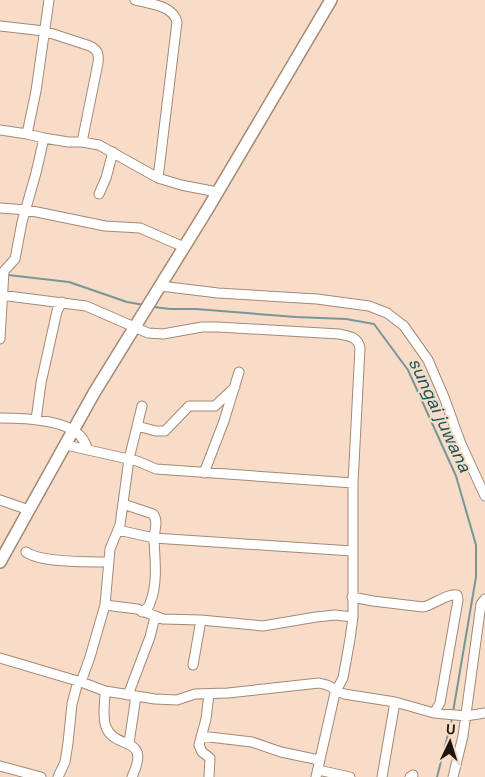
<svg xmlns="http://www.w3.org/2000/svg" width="485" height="777" font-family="'Space Grotesk',sans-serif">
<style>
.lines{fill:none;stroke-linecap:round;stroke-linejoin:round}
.stream{stroke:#789697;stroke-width:2}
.minor-casing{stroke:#a38976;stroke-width:11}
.major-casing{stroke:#a38976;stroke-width:14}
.minor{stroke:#fff;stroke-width:9}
.major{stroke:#fff;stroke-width:11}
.labels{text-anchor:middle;stroke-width:4;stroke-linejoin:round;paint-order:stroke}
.water-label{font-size:18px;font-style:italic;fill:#11545a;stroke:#f8dcc7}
</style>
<rect width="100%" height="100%" fill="#f8dcc7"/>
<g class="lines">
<path class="stream" d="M8 275 69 282 127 302 144 305
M154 307 170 309H196L296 317 346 319 374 324 408 370 456 476 476 545V577L453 712
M437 777 452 719"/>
<g class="minor-casing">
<path id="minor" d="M49 0 36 91 27 134 44 138 68 142H82L99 145 158 178 181 185 217 192
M135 0C150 4 173 5 177 22L158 178
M0 26 44 31 90 46C98 50 99 54 98 63L82 142
M0 130 27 134
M99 194 106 178 113 152
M0 208 27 210 105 226 140 228 184 247
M160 286 218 293 317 299 369 306 387 313 404 326 428 360 444 397 461 444 485 496
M0 295 86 306 148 333 163 334 202 327H218L339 334C349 336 358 337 360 348L353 483
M0 339 4 271 15 259 22 222 36 173 44 138
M0 418C21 418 60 419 77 433 83 437 85 443 88 450
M36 420 41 383 57 311 62 302
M137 426 156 431H165L189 406H215L235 387
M66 445 137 461 156 469 353 483V617L350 639 343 678 335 693 316 777
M204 473 224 421 239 372
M0 500 29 510
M123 504 153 514C159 521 154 531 154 540 155 560 158 584 150 603 149 608 146 609 142 612
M118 530 154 538 352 551
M26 552C41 563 89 562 109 562
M352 597 373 601 423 607C433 605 448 593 457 595L458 600 440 703 434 713
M105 605 137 609 163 619 201 620 263 626 316 617 335 615 353 617
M0 658 81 682 105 691 155 699 177 700 195 694 228 693 319 683 327 685 344 694 395 702 434 713 466 716 485 713
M193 665 201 620
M81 682 90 657 105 605 110 549 120 525 129 459 142 406
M105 691C105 702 102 717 106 727 115 751 152 734 132 777
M209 694 206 719 199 745 202 752 210 758 209 777
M128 695 150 637 155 617
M201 736 252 742 281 752 319 760
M129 743 136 696
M0 766 41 777
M318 770 350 777
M58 777 65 762 68 743 72 704 78 681
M382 777 395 702
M410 777 413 775
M453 777 463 736 481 604 485 599"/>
</g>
<g class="major-casing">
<path id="major" d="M0 562 94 393 207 210 331 0"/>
</g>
<use href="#minor" class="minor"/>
<use href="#major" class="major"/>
</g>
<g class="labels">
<g class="water-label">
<text transform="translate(440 415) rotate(65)" y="6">sungai juwana</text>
</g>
</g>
<g transform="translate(450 742) rotate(4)" stroke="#f8dcc7" stroke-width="4" paint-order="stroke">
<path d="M0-4L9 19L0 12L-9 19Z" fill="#20160f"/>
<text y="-8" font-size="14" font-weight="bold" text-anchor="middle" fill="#20160f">U</text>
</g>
</svg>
